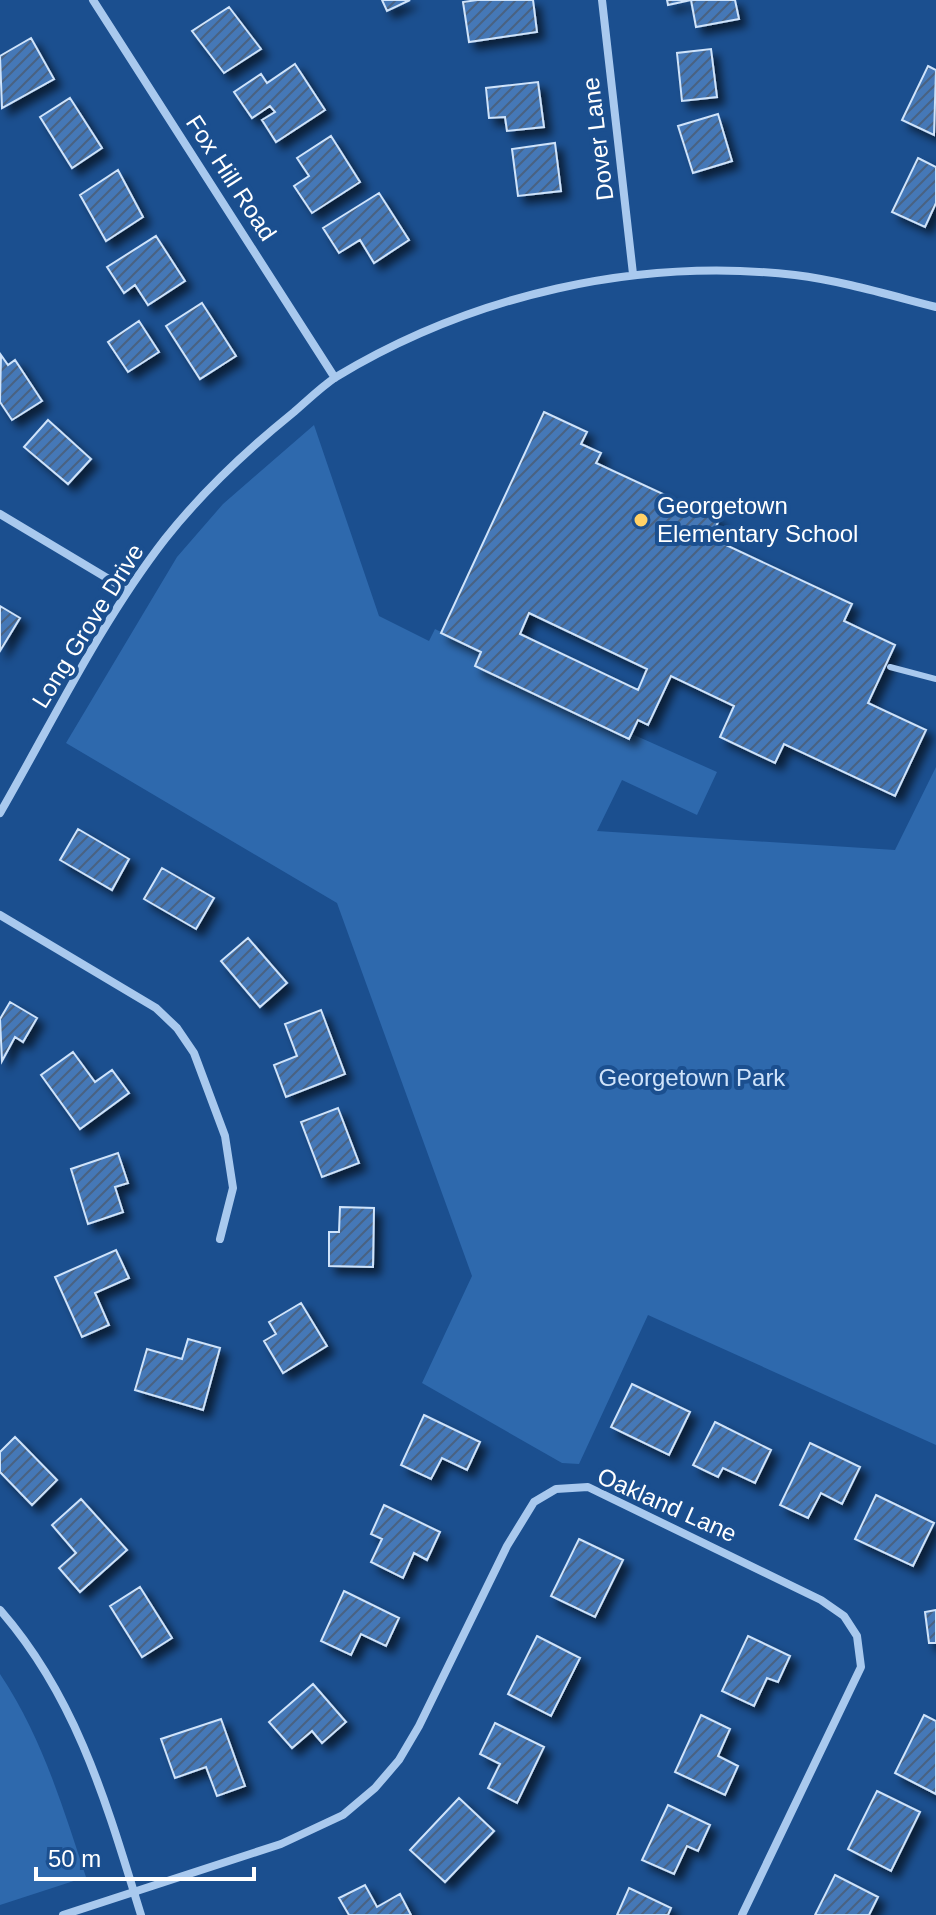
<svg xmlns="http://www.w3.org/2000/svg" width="936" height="1915" font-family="Helvetica,sans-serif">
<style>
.park{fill:#2e69ad}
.building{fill:url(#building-hatch);stroke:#cfe3fa;stroke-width:2;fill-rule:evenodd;filter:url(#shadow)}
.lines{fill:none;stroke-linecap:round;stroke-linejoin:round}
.service{stroke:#a9c9ee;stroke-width:6}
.minor{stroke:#a9c9ee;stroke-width:8}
.poi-dot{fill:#ffd166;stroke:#1b4f8f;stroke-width:3}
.labels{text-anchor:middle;stroke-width:8;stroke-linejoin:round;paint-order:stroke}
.street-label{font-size:24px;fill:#fff;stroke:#1b4f8f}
.poi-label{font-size:24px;fill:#fff;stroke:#1b4f8f;text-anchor:start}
.park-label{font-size:24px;fill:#cfe3fa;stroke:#1b4f8f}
</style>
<defs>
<pattern id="building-hatch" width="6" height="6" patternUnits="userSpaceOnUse" patternTransform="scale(2)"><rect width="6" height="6" fill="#4478b7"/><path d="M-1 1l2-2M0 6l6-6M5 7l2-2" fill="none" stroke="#486282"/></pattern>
<filter id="shadow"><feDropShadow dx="7" dy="7" stdDeviation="4" flood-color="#0009"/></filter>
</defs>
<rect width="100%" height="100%" fill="#1b4f8f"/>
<path class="park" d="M314 425 379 616 429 641 435 629 481 652 475 666 629 739 632 734 717 772 697 815 622 780 597 831 895 850 936 767V1445L648 1315 579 1464 562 1463 422 1383 472 1276 337 903 66 743 177 557 223 504Z
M0 1674C42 1737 62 1805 86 1877L0 1905Z"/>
<path class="building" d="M382 0H410L387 11Z
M477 0H533L537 32 469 42 463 2Z
M667 0H735L739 19 696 27 691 0 668 5Z
M229 7 261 49 224 73 192 31Z
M31 38 54 79 2 108 0 56Z
M711 49 717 97 682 101 677 53Z
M295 64 325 110 276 142 262 120 275 112 270 106 252 118 234 92 261 74 267 83Z
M928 66 936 70 934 135 902 120Z
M538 82 544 127 507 131 505 117 489 118 486 88Z
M70 98 102 148 72 168 40 117Z
M718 114 732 161 693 173 678 126Z
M331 136 360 182 312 213 294 186 309 176 297 158Z
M555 143 561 191 518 196 512 149Z
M918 158 936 167V203L925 227 892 212Z
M118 170 143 217 106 241 80 195Z
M379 193 409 240 374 263 360 240 339 253 323 228Z
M156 236 185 281 148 305 135 285 124 293 107 267Z
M202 303 236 356 200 379 166 326Z
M139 321 159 352 128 372 108 342Z
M1 355 8 365 15 360 42 401 12 420 0 402Z
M544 412 587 432 581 444 601 453 596 463 719 520 711 538 852 604 844 621 895 645 868 703 926 730 895 796 784 744 775 763 720 737 734 706 671 676 648 725 638 720 629 739 475 666 481 652 441 633ZM529 613 647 669 638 690 520 634Z
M48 420 91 459 68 484 24 447Z
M0 606 20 618 0 651Z
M78 829 129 859 112 890 60 860Z
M162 868 214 898 196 929 144 899Z
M248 938 287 983 260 1007 221 961Z
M10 1002 37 1018 23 1042 15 1037 2 1061 0 1019Z
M321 1010 345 1074 286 1097 274 1065 297 1056 285 1024Z
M73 1052 95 1082 112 1070 129 1093 80 1129 41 1075Z
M338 1108 359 1163 322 1177 301 1122Z
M118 1153 128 1183 115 1187 123 1212 88 1224 71 1169Z
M340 1207 374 1208 373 1267 329 1266V1232H339Z
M116 1250 129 1278 95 1293 109 1325 82 1337 55 1277Z
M301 1303 327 1346 283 1373 264 1341 276 1334 269 1322Z
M188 1339 220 1348 203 1410 135 1390 147 1349 182 1359Z
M632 1384 690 1412 669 1455 611 1427Z
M424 1415 480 1442 467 1470 442 1458 431 1479 401 1465Z
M715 1422 771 1450 755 1483 723 1468 718 1477 693 1465Z
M15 1437 57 1480 32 1505 0 1472V1452Z
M810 1443 860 1467 842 1504 821 1493 808 1518 780 1505Z
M876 1495 934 1523 913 1566 855 1539Z
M81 1499 127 1550 80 1592 59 1568 76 1553 52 1525Z
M384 1505 440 1532 427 1560 414 1553 403 1578 371 1562 382 1539 371 1534Z
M579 1539 623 1560 595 1617 551 1596Z
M140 1587 172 1638 142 1657 110 1606Z
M344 1591 399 1618 386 1646 361 1634 351 1655 321 1641Z
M936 1610V1643H929L925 1612Z
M537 1636 580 1658 551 1716 508 1694Z
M748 1636 790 1656 778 1682 767 1678 754 1706 722 1691Z
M313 1684 346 1722 322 1743 312 1731 292 1748 269 1722Z
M701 1715 730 1729 718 1756 738 1766 725 1795 675 1772Z
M924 1715 936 1721V1794L895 1773Z
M221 1719 245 1786 217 1796 206 1767 175 1778 161 1739Z
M495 1723 544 1747 517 1803 488 1788 500 1764 480 1754Z
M877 1791 920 1812 891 1871 848 1849Z
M459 1798 494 1831 445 1882 410 1850Z
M668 1805 710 1825 698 1851 687 1846 674 1874 642 1860Z
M835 1875 878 1897 869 1915H815Z
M365 1885 377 1907 400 1894 411 1915H349L339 1898Z
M629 1888 671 1908 668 1915H617Z"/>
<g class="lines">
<path class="service" d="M890 667 936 679"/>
<path class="minor" d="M93 0 335 378
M602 0 633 274
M0 514 127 590
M0 813C53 721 100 623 165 539 203 491 247 450 294 412 308 400 321 387 336 377 472 295 637 257 795 275 843 281 889 295 936 307
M0 915 156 1008 177 1028 194 1053 225 1136 233 1188 220 1239
M0 1610C77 1698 107 1805 141 1915
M63 1915 281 1844 343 1815 375 1788 399 1760 419 1726 507 1546 534 1502 556 1489 588 1487 821 1600 844 1616 857 1636 861 1667 742 1915"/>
</g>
<circle class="poi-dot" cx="641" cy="520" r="8"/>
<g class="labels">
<g class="street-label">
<text transform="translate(598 139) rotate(-97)" y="8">Dover Lane</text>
<text transform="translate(231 178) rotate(57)" y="8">Fox Hill Road</text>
<text transform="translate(88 626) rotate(-58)" y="8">Long Grove Drive</text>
<text transform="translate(667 1505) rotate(24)" y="8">Oakland Lane</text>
</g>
<g class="poi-label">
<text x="657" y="514">Georgetown<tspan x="657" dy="28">Elementary School</tspan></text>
</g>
<g class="park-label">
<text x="692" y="1086">Georgetown Park</text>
</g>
</g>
<path d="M36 1867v12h218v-12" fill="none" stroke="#ffffff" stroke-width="4"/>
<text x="48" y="1867" font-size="24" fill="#ffffff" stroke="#1b4f8f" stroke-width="6" paint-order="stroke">50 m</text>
</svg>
